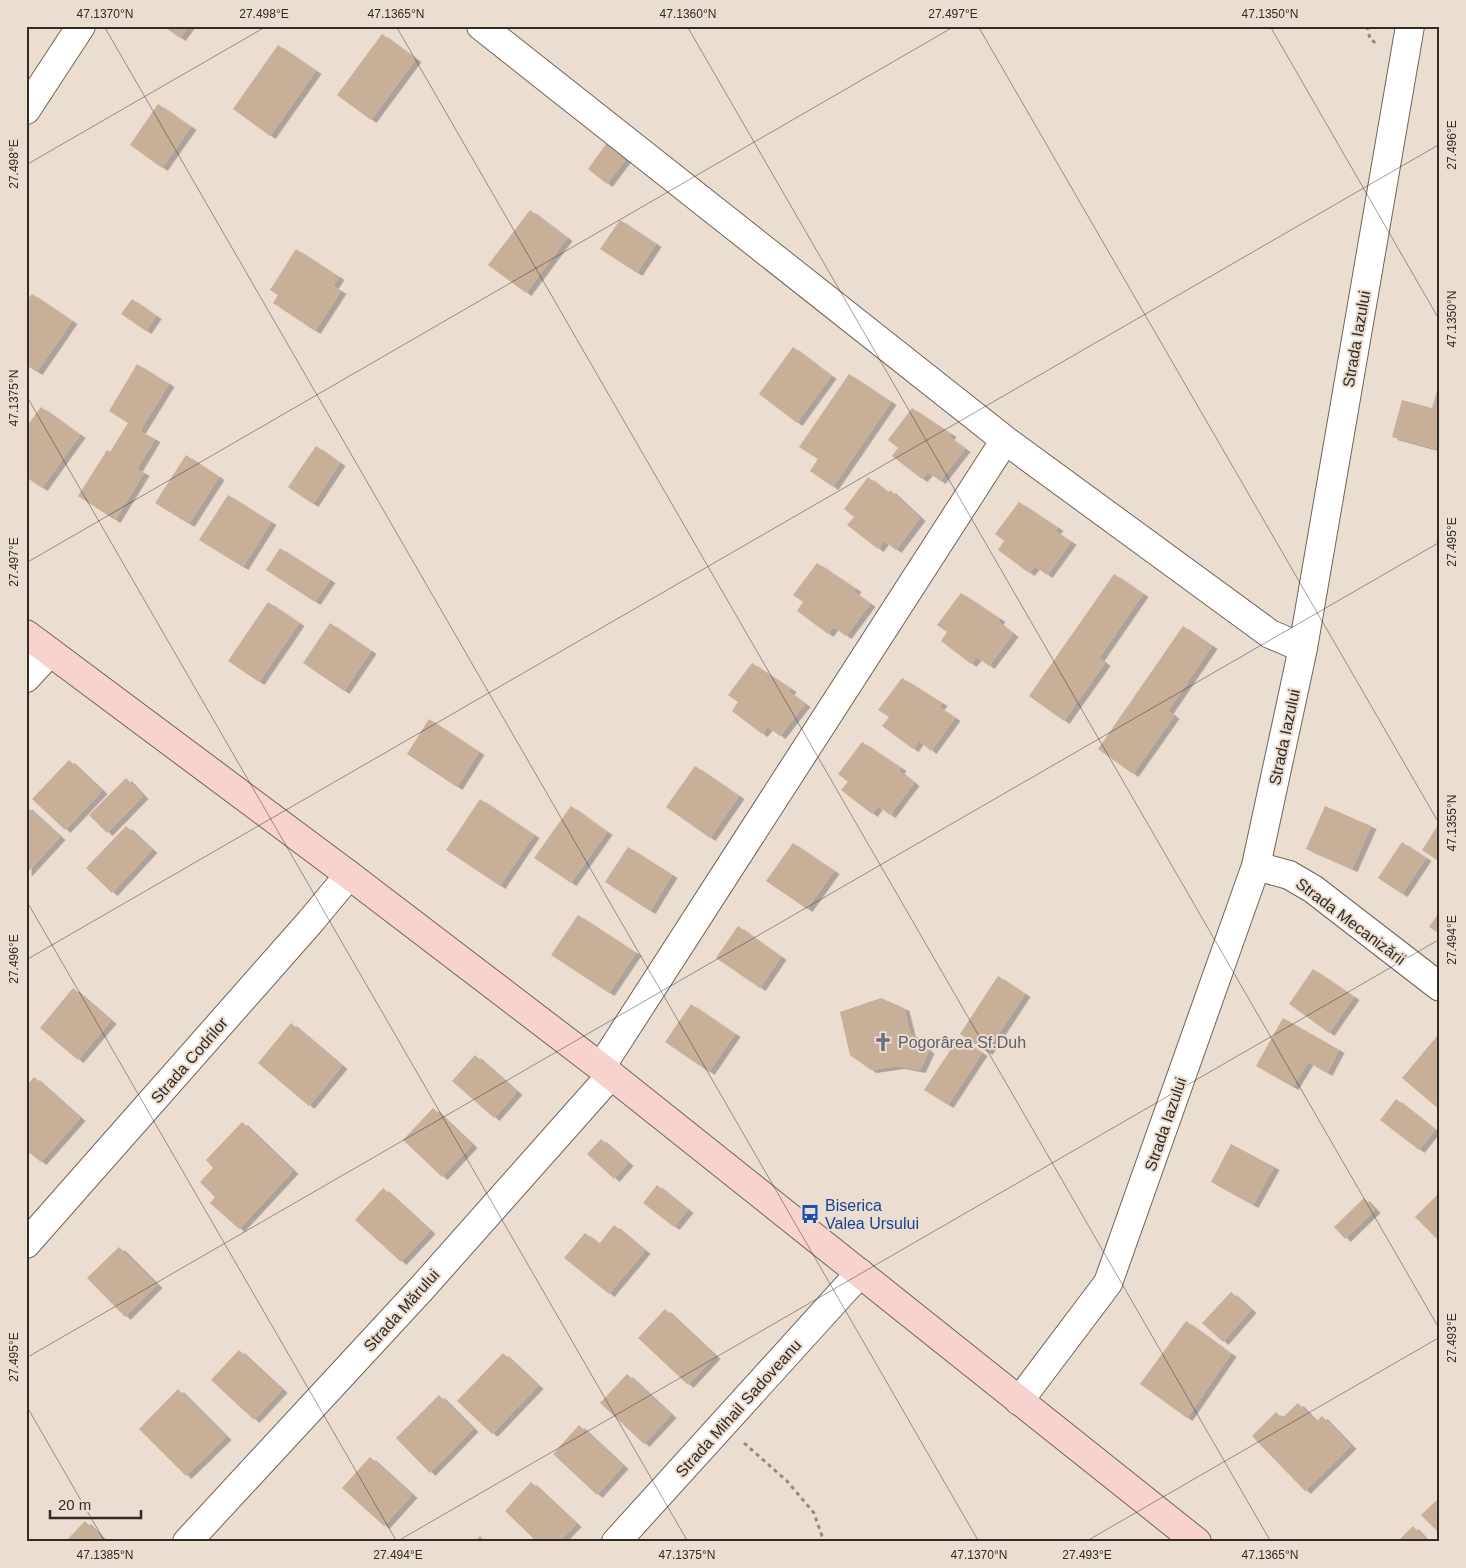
<svg xmlns="http://www.w3.org/2000/svg" width="1466" height="1568" font-family="Helvetica,sans-serif">
<style>
.building{fill:#c8af98;filter:url(#shadow)}
.lines{fill:none;stroke-linecap:round;stroke-linejoin:round}
.street-casing{stroke:#706459;stroke-width:30}
.secondary-casing{stroke:#706459;stroke-width:30}
.path{stroke:#958a81;stroke-width:3;stroke-dasharray:4 4;stroke-linecap:butt}
.street{stroke:#fff;stroke-width:28}
.secondary{stroke:#f8d2cc;stroke-width:28}
.ticks{fill:none;stroke:#312b26;stroke-width:1;stroke-opacity:0.45}
.labels{text-anchor:middle;stroke-width:4;stroke-linejoin:round;paint-order:stroke}
.street-label{font-size:16px;fill:#312b26;stroke:#ebddd0}
.worship-label{font-size:16px;fill:#5b616d;stroke:#ebddd0;text-anchor:start}
.transit-label{font-size:16px;fill:#164399;stroke:#ebddd0;text-anchor:start}
.neatline{fill:none;stroke:#312b26;stroke-width:2}
.ticks-label{font-size:12px;text-anchor:middle;fill:#312b26}
</style>
<defs>
<filter id="shadow"><feDropShadow dx="5.5" dy="3" stdDeviation="0" flood-color="#0004"/></filter>
</defs>
<rect width="100%" height="100%" fill="#ebddd0"/>
<path class="building" d="M163 26H189L180 38Z
M382 34 416 59 371 120 337 95Z
M278 45 316 71 270 136 233 109Z
M158 104 191 127 162 168 130 145Z
M609 140 629 155 607 184 588 169Z
M530 210 567 238 526 293 488 265Z
M620 220 656 244 637 273 600 249Z
M296 249 339 277 333 286 341 291 315 331 273 303 278 295 270 290Z
M32 294 72 321 37 372 26 365V301Z
M132 299 156 316 146 331 121 314Z
M793 347 831 376 797 423 759 394Z
M137 364 169 384 140 431 155 439 137 469 144 473 115 520 78 496 107 450 110 452 128 423 109 411Z
M849 374 891 402 833 487 810 471 818 459 799 447Z
M1440 381V450L1392 437 1402 400 1432 408Z
M41 407 80 435 42 488 26 477V427Z
M912 408 951 434 949 437 965 449 940 481 928 472 922 479 892 456 898 448 888 440Z
M316 446 340 463 313 504 288 487Z
M186 455 219 477 189 524 155 503Z
M868 477 888 493 890 490 920 518 896 550 884 541 878 549 847 525 854 517 844 509Z
M228 495 271 522 243 567 199 540Z
M1019 502 1058 528 1055 531 1071 542 1047 575 1035 566 1029 573 998 550 1004 541 995 534Z
M280 548 330 580 315 602 266 570Z
M817 563 856 589 854 592 870 604 846 636 833 627 828 634 797 611 803 602 793 595Z
M1114 574 1143 594 1099 658 1105 663 1064 721 1029 696Z
M961 593 1000 619 998 622 1013 634 989 666 977 657 971 664 941 641 947 632 937 625Z
M268 602 299 623 259 682 228 661Z
M330 623 371 651 344 691 303 663Z
M1183 626 1212 646 1168 711 1174 716 1133 774 1098 749Z
M752 663 791 689 789 692 805 704 780 736 768 727 762 734 732 711 738 702 728 695Z
M902 678 942 703 939 707 955 718 931 751 919 741 913 749 882 726 889 717 878 710Z
M429 719 479 752 457 787 407 754Z
M862 742 901 768 899 771 914 783 890 815 878 806 872 814 841 790 848 782 838 774Z
M69 760 102 791 65 830 32 799Z
M695 766 739 796 710 838 666 807Z
M126 778 143 796 107 833 89 815Z
M480 799 534 835 500 886 446 850Z
M26 806 60 837 26 874Z
M571 806 607 832 571 883 534 858Z
M1325 806 1371 826 1352 869 1306 849Z
M1440 822V862L1422 850Z
M126 826 152 850 112 893 86 868Z
M1402 842 1426 858 1402 894 1378 878Z
M793 843 834 871 807 909 766 881Z
M628 847 672 875 650 911 605 882Z
M1440 911V934L1429 927Z
M578 915 636 953 609 993 551 955Z
M738 926 781 957 760 988 716 958Z
M1313 969 1354 997 1329 1033 1289 1004Z
M998 976 1025 994 987 1052 960 1034Z
M73 988 111 1021 78 1060 40 1028Z
M881 998 904 1008 910 1033 929 1051 920 1070 899 1066 871 1070 850 1055 840 1012Z
M691 1004 735 1034 709 1072 665 1042Z
M1283 1018 1339 1050 1327 1073 1308 1062 1293 1087 1256 1066Z
M291 1023 342 1066 309 1106 258 1063Z
M1438 1035 1440 1037V1110L1402 1078Z
M959 1037 982 1053 948 1105 924 1090Z
M475 1055 517 1092 494 1118 452 1081Z
M34 1077 80 1118 41 1162 26 1150V1086Z
M1396 1099 1435 1130 1419 1150 1380 1120Z
M433 1108 472 1145 442 1177 403 1140Z
M242 1122 293 1171 239 1229 210 1203 215 1197 200 1182 213 1168 206 1160Z
M601 1139 628 1163 614 1179 587 1154Z
M1231 1144 1274 1167 1253 1205 1211 1182Z
M657 1185 688 1210 674 1227 643 1203Z
M383 1188 430 1231 401 1262 355 1220Z
M1440 1192V1242L1415 1217Z
M1364 1198 1375 1210 1345 1239 1334 1227Z
M614 1225 645 1251 609 1294 564 1258 585 1233 599 1244Z
M119 1247 157 1285 125 1317 87 1278Z
M1231 1292 1251 1310 1223 1342 1202 1323Z
M665 1309 715 1356 688 1385 638 1338Z
M1186 1321 1231 1354 1187 1418 1140 1384Z
M239 1350 282 1390 254 1420 211 1380Z
M503 1353 538 1386 492 1434 457 1401Z
M627 1374 671 1415 644 1444 600 1403Z
M178 1389 226 1437 186 1476 139 1429Z
M439 1395 473 1429 430 1473 396 1438Z
M1298 1403 1316 1422 1322 1416 1351 1446 1305 1491 1252 1436 1276 1412 1282 1418Z
M579 1425 623 1466 597 1495 553 1454Z
M370 1457 412 1495 384 1526 342 1488Z
M531 1482 576 1524 559 1542H537L505 1511Z
M1440 1497V1534L1421 1515Z
M85 1521 102 1538 99 1542H65Z
M1413 1526 1426 1540 1424 1542H1397Z
M480 1536 486 1542H474Z"/>
<g class="lines">
<g class="street-casing">
<path id="street" d="M481 26 1005 440 1270 634 1303 648
M26 110 81 26
M26 678 50 652
M1256 866 1289 875 1313 889 1440 987
M601 1067 1005 440
M26 1244 310 922 349 875
M1019 1401 1108 1283 1256 866 1303 648 1410 26
M187 1542 422 1288 611 1075
M616 1542 860 1273"/>
</g>
<g class="secondary-casing">
<path id="secondary" d="M26 634 349 875 611 1075 1197 1542"/>
</g>
<path class="path" d="M1367 26 1370 39 1377 44
M744 1443 787 1481 814 1513 824 1542"/>
<use href="#street" class="street"/>
<use href="#secondary" class="secondary"/>
</g>
<path class="ticks" d="M104 26 979 1542M396 26 1271 1542M687 26 1440 1330M978 26 1440 825M1270 26 1440 321M26 165 267 26M26 395 688 1542M26 563 955 26M26 900 397 1542M26 960 1440 144M26 1358 1440 542M26 1405 105 1542M396 1542 1440 939M1085 1542 1440 1337"/>
<defs>
<g id="church-bare" transform="scale(1.5)"><path d="M-1.2-6h2.4v3.5h3.3v2.4h-3.3V6h-2.4V-.1h-3.3v-2.4h3.3Z" fill="#6b7280" stroke="#ebddd0" stroke-width="2.5" paint-order="stroke"/></g>
<g id="bus-bare" transform="scale(1.5)"><path d="M-5-6H5V4H4V6H2V4H-2V6H-4V4H-5ZM-3.5-4V0h7V-4ZM-3.5 1.2v1.5H-2V1.2ZM2 1.2v1.5H3.5V1.2Z" fill="#1a4fb4" stroke="#ebddd0" stroke-width="2.5" paint-order="stroke"/></g>
</defs>
<g fill-rule="evenodd">
<use href="#church-bare" x="883" y="1042"/>
<use href="#bus-bare" x="810" y="1214"/>
</g>
<g class="labels">
<g class="street-label">
<text transform="translate(1356 339) rotate(-80)" y="6">Strada Iazului</text>
<text transform="translate(1284 737) rotate(-78)" y="6">Strada Iazului</text>
<text transform="translate(1351 921) rotate(37)" y="6">Strada Mecanizării</text>
<text transform="translate(189 1060) rotate(-49)" y="6">Strada Codrilor</text>
<text transform="translate(1165 1124) rotate(-71)" y="6">Strada Iazului</text>
<text transform="translate(401 1310) rotate(-48)" y="6">Strada Mărului</text>
<text transform="translate(738 1408) rotate(-48)" y="6">Strada Mihail Sadoveanu</text>
</g>
<g class="worship-label">
<text x="898" y="1048">Pogorârea Sf.Duh</text>
</g>
<g class="transit-label">
<text x="825" y="1211">Biserica<tspan x="825" dy="18">Valea Ursului</tspan></text>
</g>
</g>
<rect width="1466" height="1568" fill="none" stroke="#ebddd0" stroke-width="55"/>
<path d="M50 1510v8h91v-8" fill="none" stroke="#312b26" stroke-width="2.5"/>
<text x="58" y="1510" font-size="15" fill="#312b26" stroke="#ebddd0" stroke-width="4" paint-order="stroke">20 m</text>
<rect x="28" y="28" width="1410" height="1512" class="neatline"/>
<g class="ticks-label">
<text x="105" y="18">47.1370°N</text>
<text x="264" y="18">27.498°E</text>
<text x="396" y="18">47.1365°N</text>
<text x="688" y="18">47.1360°N</text>
<text x="953" y="18">27.497°E</text>
<text x="1270" y="18">47.1350°N</text>
<text transform="translate(1452 145) rotate(-90)" y="4">27.496°E</text>
<text transform="translate(14 164) rotate(-90)" y="4">27.498°E</text>
<text transform="translate(1452 319) rotate(-90)" y="4">47.1350°N</text>
<text transform="translate(14 398) rotate(-90)" y="4">47.1375°N</text>
<text transform="translate(1452 542) rotate(-90)" y="4">27.495°E</text>
<text transform="translate(14 562) rotate(-90)" y="4">27.497°E</text>
<text transform="translate(1452 823) rotate(-90)" y="4">47.1355°N</text>
<text transform="translate(1452 940) rotate(-90)" y="4">27.494°E</text>
<text transform="translate(14 959) rotate(-90)" y="4">27.496°E</text>
<text transform="translate(1452 1338) rotate(-90)" y="4">27.493°E</text>
<text transform="translate(14 1357) rotate(-90)" y="4">27.495°E</text>
<text x="105" y="1559">47.1385°N</text>
<text x="398" y="1559">27.494°E</text>
<text x="687" y="1559">47.1375°N</text>
<text x="979" y="1559">47.1370°N</text>
<text x="1087" y="1559">27.493°E</text>
<text x="1270" y="1559">47.1365°N</text>
</g>
</svg>
